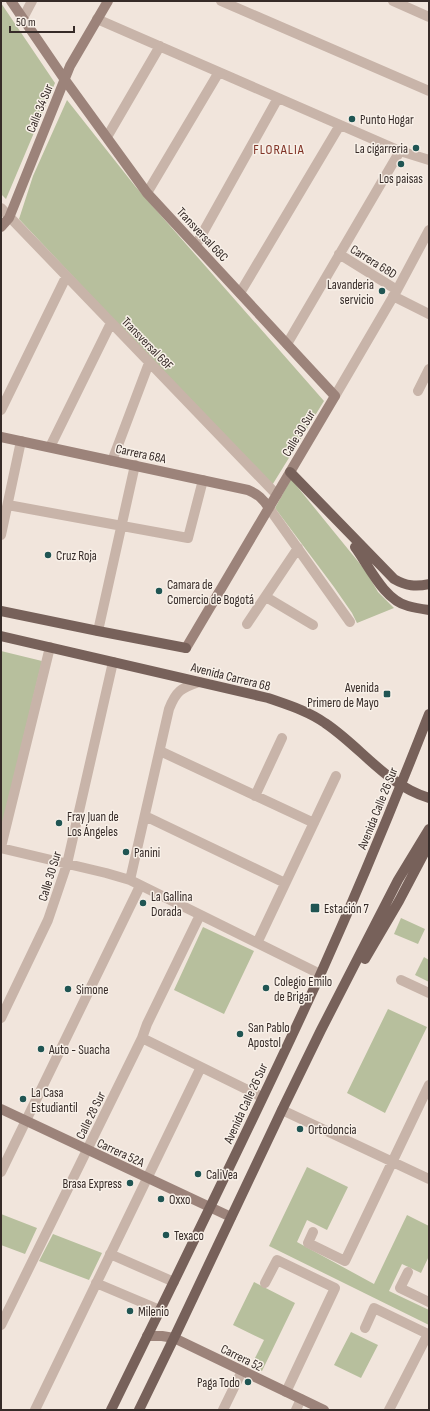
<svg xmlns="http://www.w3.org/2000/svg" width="430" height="1411" font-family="'Sofia Sans Condensed',sans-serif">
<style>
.green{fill:#b7bf9d}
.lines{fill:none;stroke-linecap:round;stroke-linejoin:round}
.street{stroke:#c8b4a9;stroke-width:10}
.secondary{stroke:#9c837a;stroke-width:10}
.primary{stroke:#77615a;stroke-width:10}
.poi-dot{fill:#205553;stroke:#f8f0e8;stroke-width:1.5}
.labels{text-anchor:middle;stroke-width:3;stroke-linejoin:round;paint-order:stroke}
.street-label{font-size:13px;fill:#362b28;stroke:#f8f0e8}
.poi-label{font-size:13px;fill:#362b28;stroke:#f8f0e8;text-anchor:start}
.neighbourhood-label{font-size:14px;letter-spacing:1px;fill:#803326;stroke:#f8f0e8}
</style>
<rect width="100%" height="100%" fill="#f1e5dc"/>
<path class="green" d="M1 3 55 83 6 199 1 194Z
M67 100 135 186 324 401 271 487 19 219 33 176Z
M291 479 365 570 378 592 394 608 357 623 352 613 334 587 275 508Z
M1 651 42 661 1 830Z
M401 918 425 929 418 944 394 934Z
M203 927 254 951 224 1014 174 990Z
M424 957 429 960V982L415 975Z
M388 1009 427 1027 385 1113 347 1093Z
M307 1167 348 1187 327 1230 307 1220 297 1242 374 1284 407 1215 429 1226V1256L421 1273 402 1264 389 1291 429 1310V1325L269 1246Z
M1 1214 37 1228 25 1254 1 1245Z
M53 1234 102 1253 89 1280 39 1261Z
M254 1282 295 1303 262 1371 251 1366 264 1340 233 1325Z
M351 1332 378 1345 361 1378 334 1365Z"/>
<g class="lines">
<path class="street" d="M221 1 429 91
M393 1 429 17
M23 18 32 1
M97 19 400 151 429 160
M107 137 160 46
M147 193 219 72
M1 208 277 495
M196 245 278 98
M339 254 397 290
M240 293 340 125
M393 296 429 314
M287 344 400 151
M418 391 429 369
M335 396 397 290 429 230
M1 410 66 277
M50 447 111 323
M112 461 149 363
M8 505 188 538 203 480
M269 508 350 622
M1 535 21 441
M266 597 313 625
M247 624 298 548
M98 631 135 465
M160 751 314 823
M255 796 282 738
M145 816 285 883
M1 847 50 647
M1 848 106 873 130 880 320 974
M130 880 169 709C176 691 181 688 199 682
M257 943 336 776
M401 980 429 993
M1 1018 48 920 67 864 113 662
M142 1038 262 1097
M282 1110 429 1179
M1 1172 140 886
M313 1232 308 1243 345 1261 429 1085
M110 1254 174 1282
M408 1272 400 1288 429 1302
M96 1283 160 1310
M265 1283 277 1260 335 1288 286 1392
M1 1325 142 1038 147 1024 200 915
M365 1328 374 1308 428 1334 389 1410
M35 1410 201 1067
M223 1410 242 1371
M296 1410 301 1399"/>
<path class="secondary" d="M11 1 65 80 147 193 335 396 186 648
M1 227 9 218 70 66 108 1
M1 437 248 490C258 494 263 499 269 508
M1 1109 231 1217
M147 1336H162L174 1338 324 1410"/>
<path class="primary" d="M290 472 394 579C406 586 416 587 429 584
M355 547C369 566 384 600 408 606 415 608 422 609 429 610
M1 611 98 631 186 648
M1 636 268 698C288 705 308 711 325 723 361 747 386 785 429 798
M365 959 399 901 429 844
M111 1410C182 1265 254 1120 321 973 359 888 395 801 429 714
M139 1410 174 1338 282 1110 321 1030 398 880 429 829"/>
</g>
<g class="poi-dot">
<circle cx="352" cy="119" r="4"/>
<circle cx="416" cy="148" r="4"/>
<circle cx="401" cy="164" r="4"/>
<circle cx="382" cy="291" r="4"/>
<circle cx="48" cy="555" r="4"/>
<circle cx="159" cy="591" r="4"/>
<rect x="383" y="690" width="8" height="8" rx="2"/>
<circle cx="59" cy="823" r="4"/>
<circle cx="126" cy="852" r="4"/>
<circle cx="143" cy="903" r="4"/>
<rect x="310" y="903" width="10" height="10" rx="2"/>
<circle cx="266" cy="988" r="4"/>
<circle cx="68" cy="989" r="4"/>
<circle cx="240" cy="1034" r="4"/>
<circle cx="41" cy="1049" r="4"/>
<circle cx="23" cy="1099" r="4"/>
<circle cx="300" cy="1129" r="4"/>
<circle cx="198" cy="1174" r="4"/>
<circle cx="130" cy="1183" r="4"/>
<circle cx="161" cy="1199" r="4"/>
<circle cx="166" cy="1235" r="4"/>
<circle cx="130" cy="1311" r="4"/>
<circle cx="248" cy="1382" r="4"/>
</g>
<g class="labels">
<g class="street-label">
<text transform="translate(39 108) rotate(-68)" y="5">Calle 34 Sur</text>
<text transform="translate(203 234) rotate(47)" y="5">Transversal 68C</text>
<text transform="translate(374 261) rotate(32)" y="5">Carrera 68D</text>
<text transform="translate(148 343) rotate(46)" y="5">Transversal 68F</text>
<text transform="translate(298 433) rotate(-59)" y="5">Calle 30 Sur</text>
<text transform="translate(141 453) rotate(12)" y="5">Carrera 68A</text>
<text transform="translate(231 676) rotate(14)" y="5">Avenida Carrera 68</text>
<text transform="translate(377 808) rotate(-68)" y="5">Avenida Calle 26 Sur</text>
<text transform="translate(49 876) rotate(-73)" y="5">Calle 30 Sur</text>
<text transform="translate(245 1103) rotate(-65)" y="5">Avenida Calle 26 Sur</text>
<text transform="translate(90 1115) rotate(-64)" y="5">Calle 28 Sur</text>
<text transform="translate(121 1152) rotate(25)" y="5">Carrera 52A</text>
<text transform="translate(242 1357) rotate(26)" y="5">Carrera 52</text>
</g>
<g class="poi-label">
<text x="360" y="124">Punto Hogar</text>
<text x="408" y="153" text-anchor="end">La cigarreria</text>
<text x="401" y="183" text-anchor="middle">Los paisas</text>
<text x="374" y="289" text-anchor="end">Lavanderia<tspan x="374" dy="15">servicio</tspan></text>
<text x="56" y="560">Cruz Roja</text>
<text x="167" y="589">Camara de<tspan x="167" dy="15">Comercio de Bogotá</tspan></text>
<text x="379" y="692" text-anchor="end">Avenida<tspan x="379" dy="15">Primero de Mayo</tspan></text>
<text x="67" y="821">Fray Juan de<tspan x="67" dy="15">Los Ángeles</tspan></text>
<text x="134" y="857">Panini</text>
<text x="151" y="901">La Gallina<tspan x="151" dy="15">Dorada</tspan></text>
<text x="324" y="913">Estación 7</text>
<text x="274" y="986">Colegio Emilo<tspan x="274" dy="15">de Brigar</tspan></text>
<text x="76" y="994">Simone</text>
<text x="248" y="1032">San Pablo<tspan x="248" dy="15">Apostol</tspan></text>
<text x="49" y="1054">Auto - Suacha</text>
<text x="31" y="1097">La Casa<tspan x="31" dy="15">Estudiantil</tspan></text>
<text x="308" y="1134">Ortodoncia</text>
<text x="206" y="1179">CaliVea</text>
<text x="122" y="1188" text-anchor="end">Brasa Express</text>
<text x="169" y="1204">Oxxo</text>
<text x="174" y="1240">Texaco</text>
<text x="138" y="1316">Milenio</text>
<text x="240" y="1387" text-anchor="end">Paga Todo</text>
</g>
<g class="neighbourhood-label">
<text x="279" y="154">FLORALIA</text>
</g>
</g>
<rect width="430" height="1411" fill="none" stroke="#362b28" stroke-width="4"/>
<path d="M10 26v6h64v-6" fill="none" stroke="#362b28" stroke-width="2"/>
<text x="16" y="26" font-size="12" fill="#362b28" stroke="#f8f0e8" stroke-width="3" paint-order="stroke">50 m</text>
</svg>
